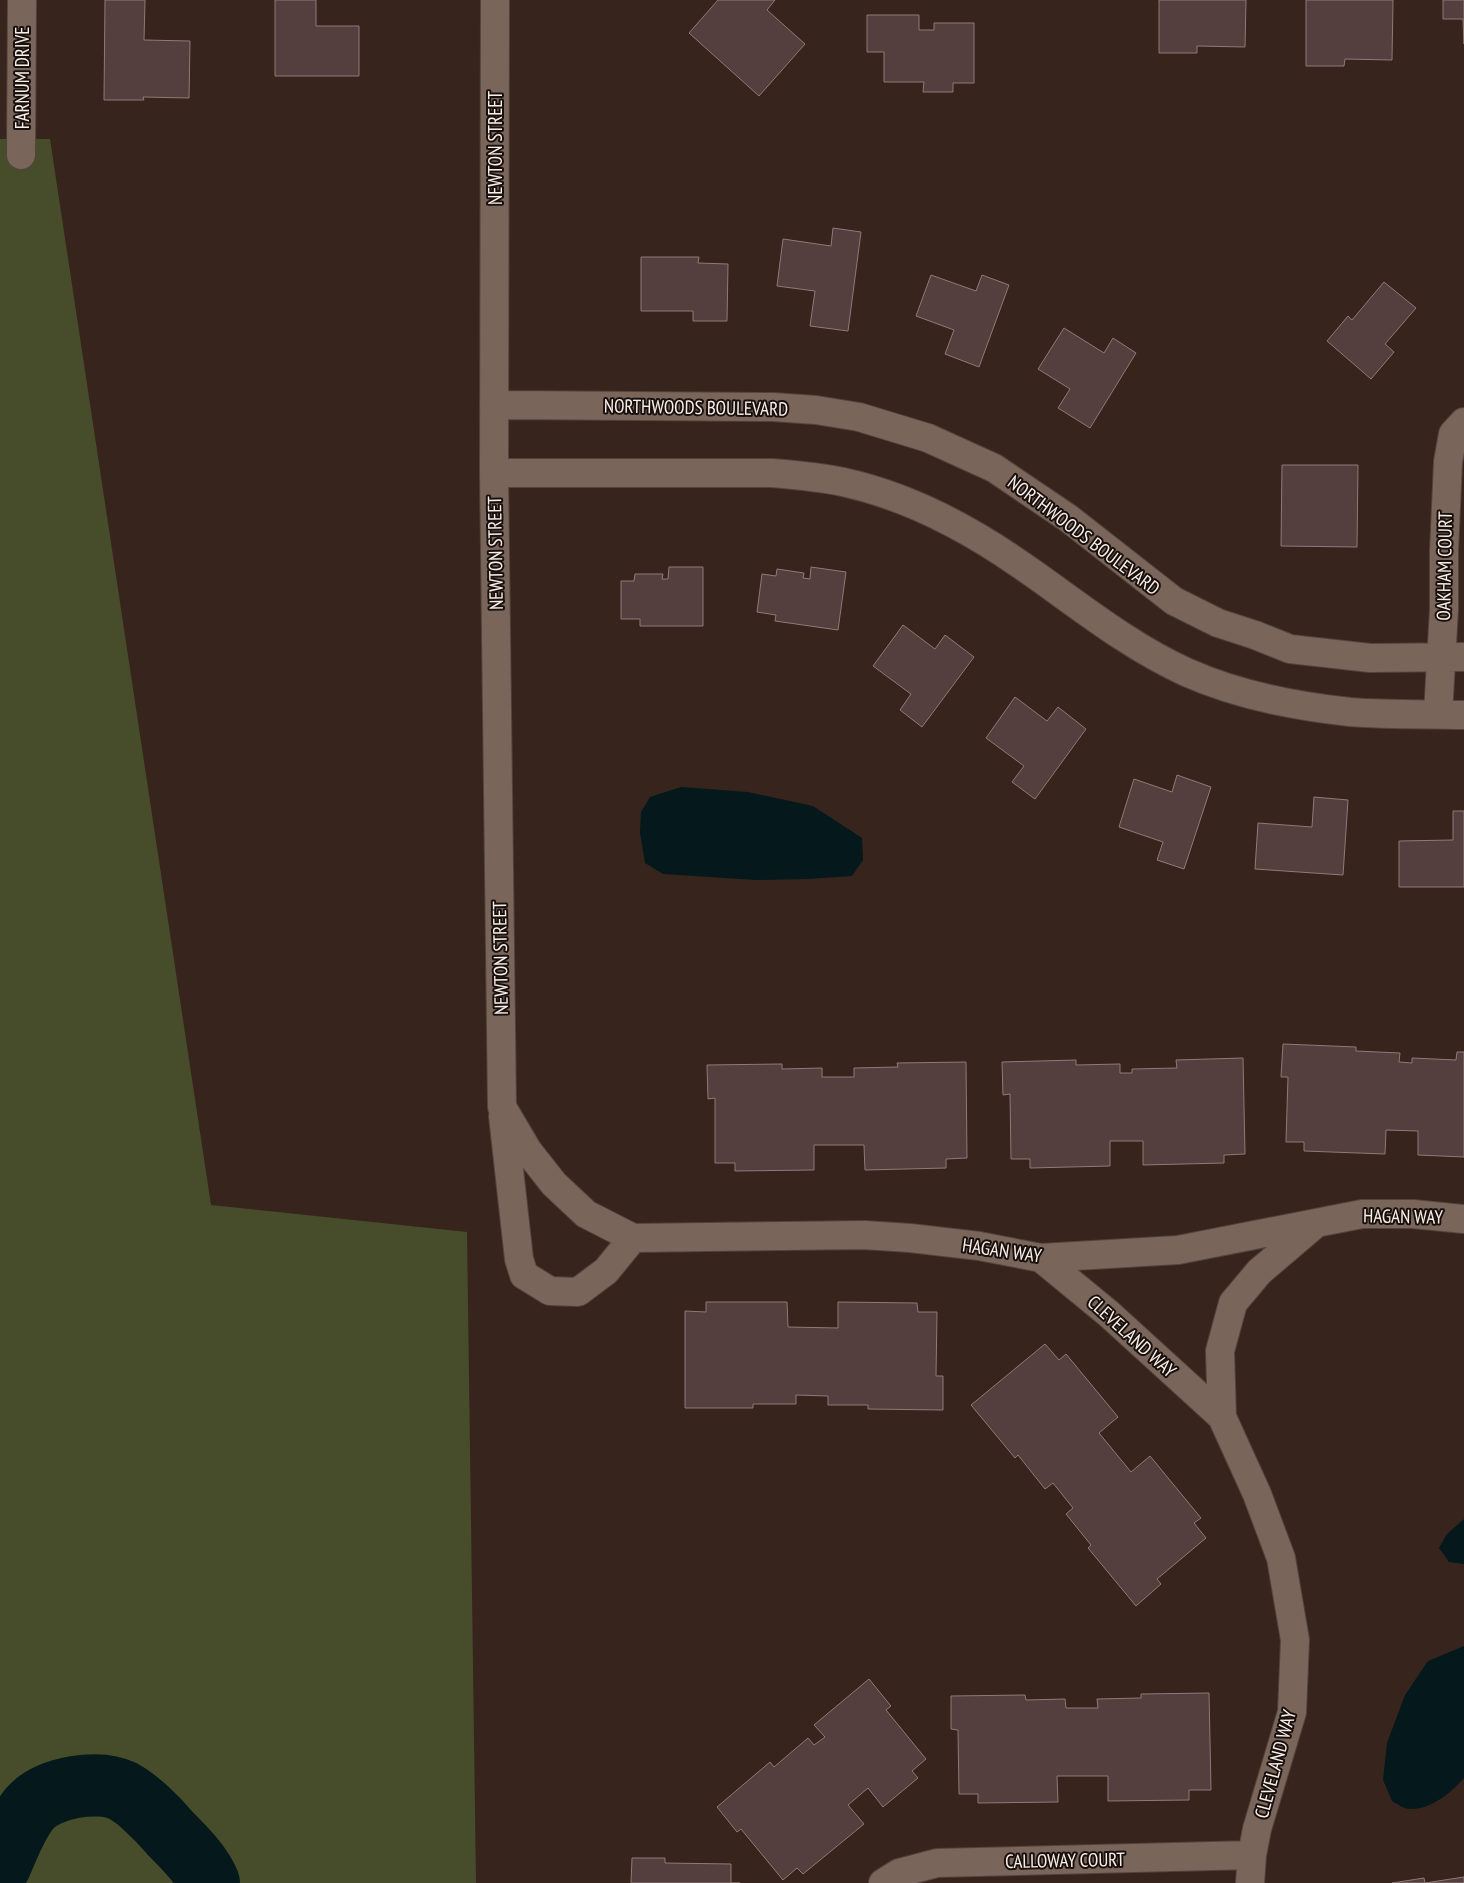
<svg xmlns="http://www.w3.org/2000/svg" width="1464" height="1883" font-family="'PT Sans Narrow',sans-serif">
<style>
.green{fill:#474c2b}
.water{fill:#05181b}
.lines{fill:none;stroke-linecap:round;stroke-linejoin:round}
.river{stroke:#05181b;stroke-width:62}
.building{fill:#543e3e;stroke:#917978}
.minor-casing{stroke:#52443d;stroke-width:30}
.minor{stroke:#7a655b;stroke-width:28}
.labels{text-anchor:middle;stroke-width:4;stroke-linejoin:round;paint-order:stroke}
.street-label{font-size:19px;fill:#faeee8;stroke:#18100d}
</style>
<rect width="100%" height="100%" fill="#37251d"/>
<path class="green" d="M0 139H50L211 1205 467 1232 476 1883H0Z"/>
<path class="water" d="M681 787 748 792 813 806 862 838 863 860 852 876 808 879 756 880 663 874 645 863 640 833 641 812 650 797Z
M1464 1519V1564L1449 1562 1439 1548 1447 1534Z
M1464 1646V1778C1451 1793 1430 1810 1410 1809 1404 1809 1397 1804 1392 1801L1383 1780 1387 1743 1405 1695 1428 1661Z"/>
<g class="lines">
<path class="river" d="M0 1866C9 1846 16 1825 30 1808 49 1787 98 1779 123 1791 138 1799 158 1819 169 1832 183 1847 201 1863 209 1883"/>
</g>
<path class="building" d="M105 0H145L144 40 190 41 189 98 143 97 144 100H104Z
M275 0H316V26H359V76H275Z
M718 0H775L767 10 805 44 759 96 689 33Z
M1159 0H1246L1245 47 1197 46V53H1159Z
M1306 0H1393L1392 60 1345 59 1344 66H1306Z
M1443 0H1464V44L1463 19H1443Z
M867 15H919V30H934V23H974V83H953V92H923L924 82H884V52H867Z
M833 228 861 232 848 331 810 326 815 291 777 286 783 239 831 246Z
M641 257H699L698 263 728 264 727 321H693V311H641Z
M931 275 976 291 982 275 1009 285 979 367 945 354 954 330 916 316Z
M1384 282 1416 308 1385 344 1394 352 1371 379 1327 341 1348 316 1352 320Z
M1064 328 1104 353 1113 338 1136 353 1090 428 1058 408 1070 389 1038 369Z
M1282 465H1358L1357 547 1281 546Z
M669 567H703V626H640V619H621V581H634L635 574H663L662 579H668Z
M811 567 846 572 838 630 775 621 776 615 757 612 762 574 776 576 777 569 804 573 803 578 810 579Z
M903 625 935 649 945 635 974 657 922 727 900 710 911 694 873 666Z
M1015 697 1047 721 1058 707 1086 729 1035 799 1012 782 1024 766 986 738Z
M1177 775 1211 787 1184 869 1157 860 1163 842 1119 827 1134 779 1172 792Z
M1314 797 1348 800 1343 875 1255 869 1258 823 1312 827Z
M1453 811H1464V887H1399V841L1453 840Z
M1283 1044 1356 1047V1051L1400 1053 1399 1062 1412 1063V1058L1456 1060 1457 1052H1464V1157L1418 1155V1131L1386 1130 1385 1154 1304 1151V1142H1286L1288 1077H1281Z
M1243 1058 1245 1154 1224 1155V1163L1143 1165V1141H1110V1166L1030 1168V1159H1011L1010 1094 1003 1095 1002 1062 1076 1060V1065L1120 1064V1073H1132V1069L1177 1068 1176 1060Z
M966 1062 967 1158 946 1159V1168L865 1170 864 1145H814V1170L735 1171V1163H715V1098L708 1099 707 1065 782 1064V1069L822 1068V1077H854V1068L898 1067 897 1063Z
M706 1302H787L788 1327 838 1328V1302L917 1303 918 1312H937L936 1376H943V1410L868 1409V1405H828V1396L796 1395V1404H753V1408H685V1311L706 1312Z
M1045 1344 1059 1360 1066 1354 1118 1417 1099 1433 1131 1472 1150 1456 1201 1518 1194 1523 1206 1538 1157 1579 1161 1584 1136 1606 1088 1548 1091 1545 1066 1514 1073 1508 1053 1483 1045 1489 1018 1455 1015 1458 971 1405Z
M869 1679 891 1706 886 1710 926 1759 912 1771 918 1778 883 1807 868 1788 848 1805 864 1824 803 1874 797 1868 783 1880 741 1829 737 1832 717 1807 770 1762 774 1767 808 1738 814 1745 825 1737 814 1725Z
M1209 1693 1211 1790H1189V1800L1108 1801V1776H1057L1058 1802 978 1803V1794H959L958 1730 951 1729V1696L1025 1695 1026 1700 1065 1699 1066 1708H1098L1097 1699 1141 1698V1694Z
M632 1858H665V1863L731 1864V1883H740H631Z
M1464 1877V1883H1392L1424 1878 1425 1883Z"/>
<g class="lines">
<g class="minor-casing">
<path id="minor" d="M495 0 494 473 502 1107 528 1151 554 1184 586 1214 633 1238 864 1235 910 1238 979 1246 1041 1258 1178 1250 1362 1214H1413L1464 1219
M21 155 22 0
M494 405 773 407 816 410 859 417 928 438 994 468 1068 518 1174 601 1218 623 1255 635 1290 649 1370 658 1464 657
M494 473H772C796 475 820 477 843 482 907 496 968 528 1021 565 1075 602 1125 644 1186 672 1237 695 1294 706 1350 712 1388 715 1426 714 1464 715
M1438 714 1444 609V552L1448 462 1453 434 1464 422
M503 1116 519 1259 524 1275 550 1291 578 1292 606 1271 633 1238
M1041 1258 1109 1314 1222 1417
M883 1883 899 1873 937 1863 1252 1855
M1250 1883 1252 1855 1257 1829 1292 1712 1295 1640 1281 1558 1257 1494 1222 1417 1220 1351 1233 1303 1259 1272 1314 1225"/>
</g>
<use href="#minor" class="minor"/>
</g>
<g class="labels">
<g class="street-label">
<text transform="translate(22 78) rotate(-90)" y="7">FARNUM DRIVE</text>
<text transform="translate(495 148) rotate(-90)" y="7">NEWTON STREET</text>
<text transform="translate(696 407) rotate(1)" y="7">NORTHWOODS BOULEVARD</text>
<text transform="translate(1084 535) rotate(37)" y="7">NORTHWOODS BOULEVARD</text>
<text transform="translate(495 553) rotate(-91)" y="7">NEWTON STREET</text>
<text transform="translate(1444 566) rotate(-89)" y="7">OAKHAM COURT</text>
<text transform="translate(500 958) rotate(-91)" y="7">NEWTON STREET</text>
<text transform="translate(1403 1216) rotate(1)" y="7">HAGAN WAY</text>
<text transform="translate(1002 1250) rotate(8)" y="7">HAGAN WAY</text>
<text transform="translate(1132 1336) rotate(42)" y="7">CLEVELAND WAY</text>
<text transform="translate(1275 1764) rotate(-75)" y="7">CLEVELAND WAY</text>
<text transform="translate(1065 1860) rotate(-1)" y="7">CALLOWAY COURT</text>
</g>
</g>
</svg>
